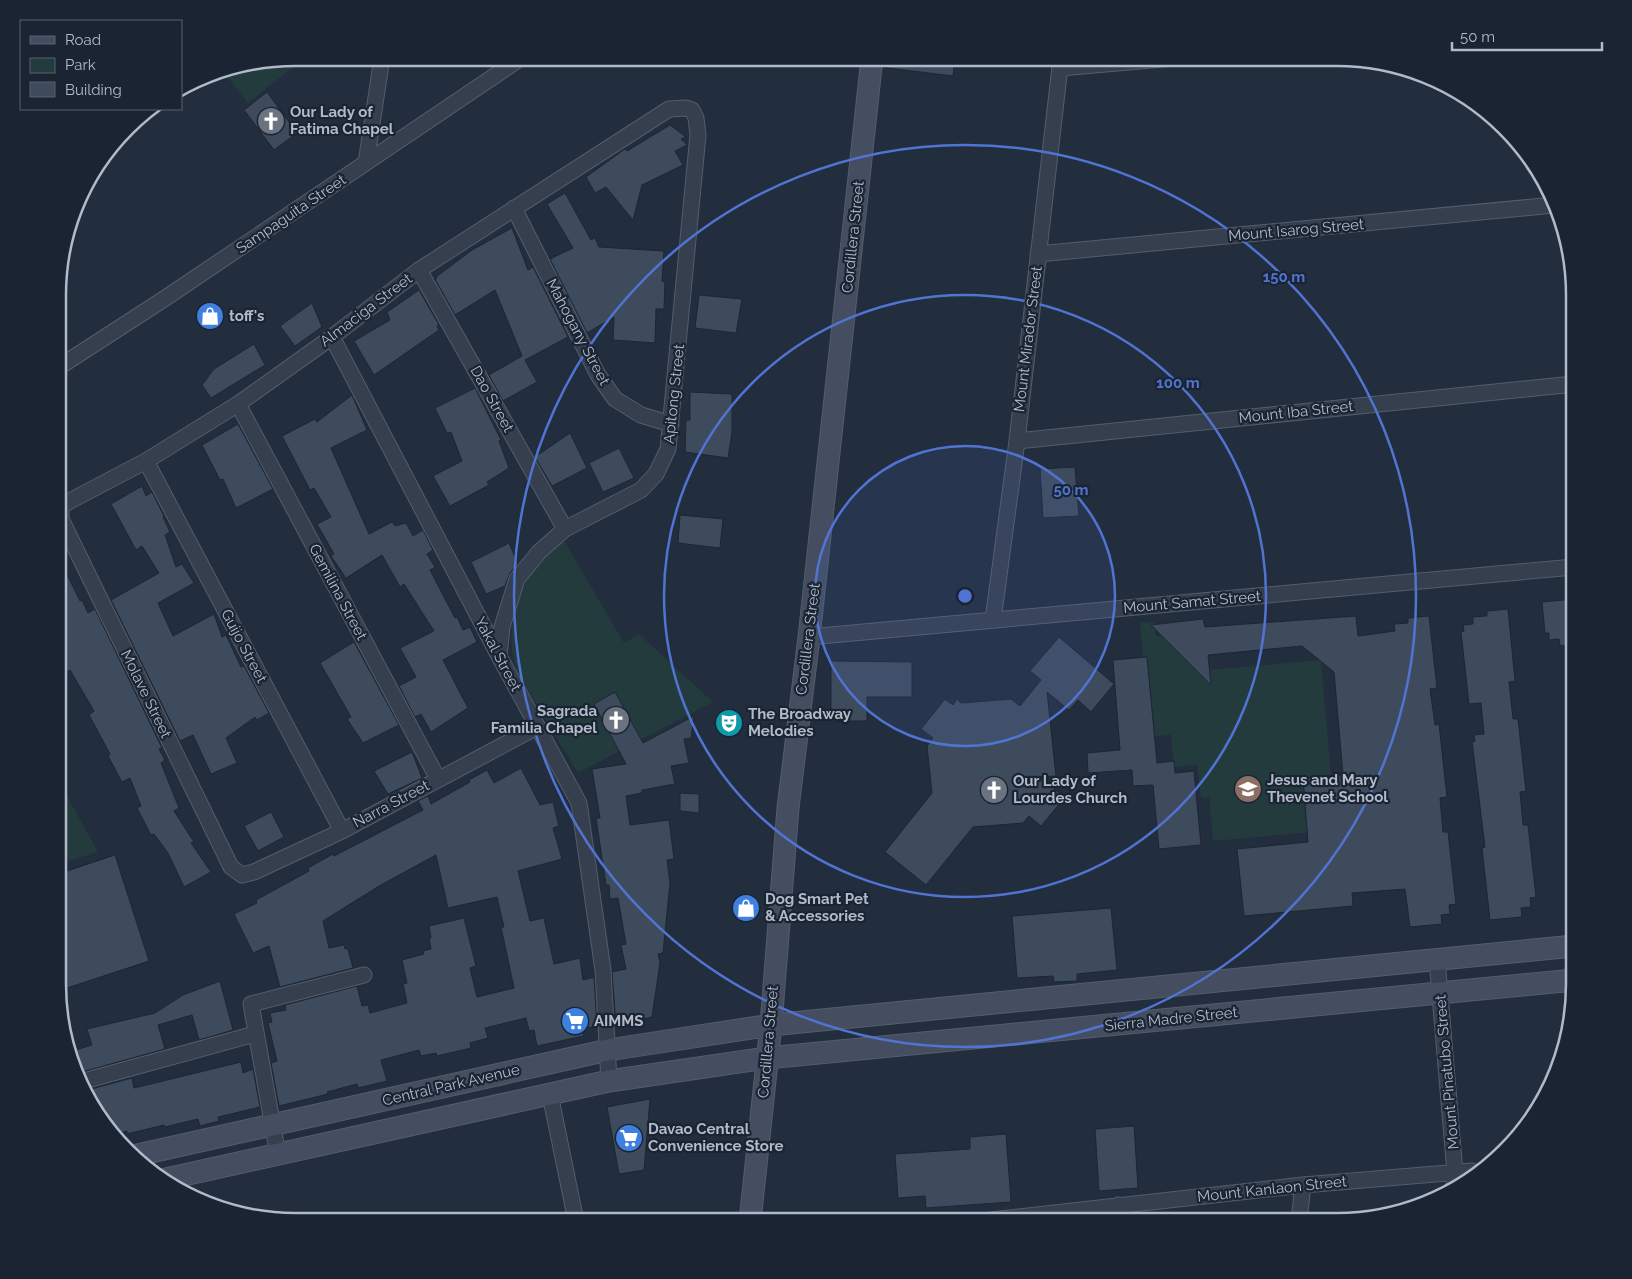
<svg xmlns="http://www.w3.org/2000/svg" width="1632" height="1279" font-family="Raleway,sans-serif">
<style>
.green{fill:#243b3e}
.building{fill:#3e4b5c;stroke:#1d2634}
.lines{fill:none;stroke-linecap:round;stroke-linejoin:round}
.street-casing{stroke:#545d6b;stroke-width:17}
.secondary-casing{stroke:#545d6b;stroke-width:23}
.street{stroke:#363f4d;stroke-width:15}
.secondary{stroke:#444e60;stroke-width:21}
.ring{fill:none;stroke:#5174d2;stroke-width:2.5}
.labels{text-anchor:middle;stroke-width:4.5;stroke-linejoin:round;paint-order:stroke}
.poi-label{font-size:15px;font-weight:bold;fill:#b1bac8;stroke:#1b2432;text-anchor:start}
.street-label{font-size:15px;fill:#b1bac8;stroke:#1b2432}
.rim{fill:none;stroke:#b1bac8;stroke-width:2.5}
.centre{fill:#5174d2;stroke:#1b2432;stroke-width:2.5}
.ring-label{font-size:15px;text-anchor:middle;font-weight:bold;fill:#5174d2;stroke:#1b2432;stroke-width:4.5;stroke-linejoin:round;paint-order:stroke}
</style>
<rect width="100%" height="100%" fill="#222d3d"/>
<path class="green" d="M296 58H305L248 103 222 70Z
M563 539 624 643 639 634 713 702 578 773C564 750 550 727 537 704 528 690 518 676 514 660 506 632 518 589 536 566 543 556 554 548 563 539Z
M1154 622 1156 636H1162L1201 675 1210 674V670L1321 660 1331 776 1303 779 1306 820 1335 830 1213 841 1209 797 1201 798 1197 765 1174 767 1171 735 1155 736 1147 657H1143L1140 623Z
M61 785 98 852 58 864V786Z"/>
<path class="building" d="M888 58H955L953 76 888 68Z
M267 92 297 133 274 150 244 110Z
M670 125 686 137 681 139 687 145 675 151 683 165 642 185 633 220 606 187 595 193 586 177 625 149 627 151Z
M565 193 591 240 595 238 599 247 664 251 662 281 665 282 664 309H656L655 343 613 340 614 317 587 333 550 259 573 248 547 204Z
M512 228 528 270 533 267 568 337 525 360 537 382 503 401 489 375 522 356 495 290 455 315 435 279 437 278 436 277 472 250Z
M419 290 439 325 437 326 439 330 374 375 354 341 390 320 387 312Z
M699 295 742 299 736 333 695 328Z
M312 303 322 327 295 346 280 326Z
M254 344 265 365 211 398 202 385 214 369Z
M475 388 501 440 499 441 509 468 487 482 489 485 450 506 433 476 462 461 451 432 447 433 435 408Z
M690 392 732 394V432L728 458 685 452 686 420H690Z
M352 395 367 430 331 448 369 534 392 522 395 526 406 523 413 536 423 530 433 550 427 554 435 567 430 570 455 618 457 617 463 630 470 627 477 642 443 660 468 708 431 732 421 714 415 717 399 686 416 677 400 648 434 631 404 584 400 587 382 555 346 578 331 556 334 554 317 524 331 517 314 488 310 490 282 436 315 419 317 422Z
M238 424 273 489 236 508 223 479 220 480 202 445Z
M570 433 587 468 552 486 535 457Z
M619 448 634 478 603 492 589 463Z
M1075 467 1079 516 1043 518 1040 469Z
M142 486 146 496 152 492 164 516 163 517 170 532 165 535 176 567 182 564 194 583 158 603 173 636 214 614 222 637 226 635 241 667 244 666 269 713 257 720 255 717 226 738 237 763 211 774 193 735 180 741 111 600 159 573 142 546 136 550 111 504Z
M680 515 723 519 720 548 678 543Z
M509 543 518 564 510 573 505 586 486 594 471 562Z
M59 558 80 601 82 600 88 613 95 609 162 748 159 749 165 760 161 763 179 808 174 811 194 842 191 843 211 872 184 887 168 853 154 834 151 835 137 808 141 806 130 778 122 782 108 756 110 754 89 715 94 711 70 670 67 672 59 656Z
M1574 599V644L1560 646 1559 639 1549 640V633H1545L1542 602Z
M1508 609 1515 681 1509 682 1513 719H1518L1526 791 1520 792 1523 825H1528L1536 897 1530 898 1531 907 1521 908 1522 917 1490 920 1482 848 1485 847 1472 742 1475 741 1474 735 1484 734 1481 703 1469 704 1461 632 1464 631 1463 625 1473 624V617L1487 616V611Z
M1356 616 1358 636 1395 631 1394 624 1408 623V618L1429 616 1437 688 1430 689 1435 725 1439 724 1447 797 1440 798 1443 832H1448L1456 904 1449 905 1450 914 1441 915 1442 924 1410 927 1405 889 1352 893 1353 906 1244 916 1237 849 1308 842 1303 778 1343 775 1334 672 1302 646 1208 655 1211 685 1151 625 1203 619 1205 627Z
M1059 637 1114 684 1091 712 1078 700 1069 710 1047 692 1056 776 1039 777 1065 797 1041 826 1029 816 1023 823 973 827 926 885 885 852 932 793 927 746 933 738 921 729 945 699 953 705 957 699 961 703 1011 699 1020 706 1041 680 1030 671Z
M354 642 399 725 363 743 347 719 351 717 320 663Z
M1147 657 1157 763 1174 761 1175 773 1194 771 1201 845 1159 849 1153 785 1133 786 1132 770 1088 773 1087 753 1120 750 1113 660Z
M831 661 912 662V697H867V721H831Z
M615 692 643 743 694 716 691 738 684 739 689 763 671 766 675 784 642 790V793L626 796 630 825 669 820 674 859 667 860 670 883 663 953 658 954 660 962 652 1017 616 1025 612 972 626 969 621 945 626 944 618 898 610 899 609 885H606L596 818H600L592 769 626 764 594 704Z
M412 752 422 778 388 794 374 771Z
M521 768 540 805 553 802 559 826 553 828 562 859 518 871 530 921 544 918 554 964 580 958 583 980 594 977 597 1026 582 1029 584 1036 537 1046 534 1030 529 1031 526 1018 485 1028 488 1038 470 1043 471 1048 437 1056 436 1053 421 1056 419 1050 381 1060 387 1081 358 1088 357 1084 327 1092 328 1094 279 1106 271 1063 277 1061 268 1023 272 1022 270 1013 286 1010 285 1005 357 986 362 1006 368 1005 370 1013 407 1003 403 984 407 983 402 960 424 954 423 951 431 949 429 938H431L429 926 464 918 476 966 470 968 477 997 514 988 501 927H504L497 897 448 908 436 855 379 886 323 921 329 948 344 945 345 949H348L353 968 280 987 269 946 253 953 234 914 257 903 256 900 309 871 308 868 333 854 334 856 423 810 418 801 428 796 431 804 470 782 469 780 487 770 494 783Z
M680 793 699 794V813L680 811Z
M271 812 284 837 258 851 244 826Z
M115 855 149 961 58 991V874Z
M1111 908 1117 970 1077 974V981L1054 982 1053 976 1017 978 1012 916Z
M220 981 233 1030 199 1040 192 1015 158 1025 165 1049 78 1073 72 1051 92 1045 87 1029 155 1013 183 995Z
M241 1062 243 1073 253 1069 260 1107 218 1117 219 1121 200 1126 198 1119 165 1127 164 1125 127 1134V1131L117 1134 84 1091 132 1078 134 1088Z
M650 1099 644 1170 619 1174 607 1107Z
M1134 1126 1138 1188 1099 1191 1095 1129Z
M1006 1134 1011 1202 926 1208 925 1196 898 1198 895 1154 970 1149V1137Z"/>
<g class="lines">
<g class="street-casing">
<path id="street" d="M1060 68 1174 58
M366 163 382 58
M514 208 598 375 615 399 641 415 671 424
M1038 254 1554 205
M419 270 565 529
M332 337 499 656 579 803 603 970 609 1081
M59 367 164 299 521 58
M238 404 438 779
M1017 441 1574 384
M146 461 342 831
M993 620 1017 441 1061 58
M809 637 1574 567
M499 656 502 627 517 579 539 552 565 529 641 490 656 474 668 449 698 135 696 118 692 110 686 108 669 109 419 270 332 337 238 404 146 461 66 503 61 507V519L231 867 242 875 254 872 342 831 537 727
M1437 959 1455 1173 1454 1184
M80 1082 255 1034
M550 1094 576 1221
M278 1155 251 1004 364 975
M982 1221 1303 1185 1472 1171
M1116 1221 1118 1205
M1299 1221 1303 1185"/>
</g>
<g class="secondary-casing">
<path id="secondary" d="M133 1156 608 1050 771 1025 1574 946
M166 1179 609 1081 767 1058 1574 980
M750 1221 771 1025 788 808 809 637 872 58"/>
</g>
<use href="#street" class="street"/>
<use href="#secondary" class="secondary"/>
</g>
<circle cx="965" cy="596" r="150" fill="#5174d2" fill-opacity=".12"/>
<g class="ring">
<circle cx="965" cy="596" r="150"/>
<circle cx="965" cy="596" r="301"/>
<circle cx="965" cy="596" r="451"/>
</g>
<defs>
<g id="church-disc" transform="scale(1.4375)"><circle r="9.5" fill="#6b7280" stroke="#1b2432"/><path d="M-1.2-6h2.4v3.5h3.3v2.4h-3.3V6h-2.4V-.1h-3.3v-2.4h3.3Z" fill="#fff"/></g>
<g id="shop-disc" transform="scale(1.4375)"><circle r="9.5" fill="#3f7fe0" stroke="#1b2432"/><path d="M-5-2.5h2.3a2.7 3.5 0 0 1 5.4 0H5L5.5 6h-11ZM-1.5-2.5h3a1.5 2.3 0 0 0-3 0Z" fill="#fff"/></g>
<g id="theatre-disc" transform="scale(1.4375)"><circle r="9.5" fill="#0f9aa8" stroke="#1b2432"/><path d="M-5-5.5Q0-4 5-5.5V0Q5 5 0 6Q-5 5-5 0ZM-3.3-2.5H-1v1.5H-3.3ZM1-2.5H3.3v1.5H1ZM-2.8 1Q0 5.5 2.8 1Z" fill="#fff"/></g>
<g id="school-disc" transform="scale(1.4375)"><circle r="9.5" fill="#8d6e63" stroke="#1b2432"/><path d="M0-5L7-2L0 1L-7-2ZM-4 1L0 2.5L4 1V4Q0 6-4 4Z" fill="#fff"/></g>
<g id="supermarket-disc" transform="scale(1.4375)"><circle r="9.5" fill="#3f7fe0" stroke="#1b2432"/><path d="M-6-5.5h2.5l.6 2H6L4.5 2H-2.5L-4.4-4H-6ZM-1.5 3.2a1.3 1.3 0 1 0 .1 0ZM3 3.2a1.3 1.3 0 1 0 .1 0Z" fill="#fff"/></g>
</defs>
<g fill-rule="evenodd">
<use href="#church-disc" x="271" y="121"/>
<use href="#shop-disc" x="210" y="316"/>
<use href="#church-disc" x="616" y="720"/>
<use href="#theatre-disc" x="729" y="723"/>
<use href="#school-disc" x="1248" y="789"/>
<use href="#church-disc" x="994" y="790"/>
<use href="#shop-disc" x="746" y="908"/>
<use href="#supermarket-disc" x="575" y="1021"/>
<use href="#supermarket-disc" x="629" y="1138"/>
</g>
<g class="labels">
<g class="poi-label">
<text x="290" y="117">Our Lady of<tspan x="290" dy="17">Fatima Chapel</tspan></text>
<text x="229" y="321">toff's</text>
<text x="597" y="716" text-anchor="end">Sagrada<tspan x="597" dy="17">Familia Chapel</tspan></text>
<text x="748" y="719">The Broadway<tspan x="748" dy="17">Melodies</tspan></text>
<text x="1267" y="785">Jesus and Mary<tspan x="1267" dy="17">Thevenet School</tspan></text>
<text x="1013" y="786">Our Lady of<tspan x="1013" dy="17">Lourdes Church</tspan></text>
<text x="765" y="904">Dog Smart Pet<tspan x="765" dy="17">&amp; Accessories</tspan></text>
<text x="594" y="1026">AIMMS</text>
<text x="648" y="1134">Davao Central<tspan x="648" dy="17">Convenience Store</tspan></text>
</g>
<g class="street-label">
<text transform="translate(291 214) rotate(-34)" y="5">Sampaguita Street</text>
<text transform="translate(1296 230) rotate(-5)" y="5">Mount Isarog Street</text>
<text transform="translate(853 237) rotate(-84)" y="5">Cordillera Street</text>
<text transform="translate(366 310) rotate(-37)" y="5">Almaciga Street</text>
<text transform="translate(578 332) rotate(62)" y="5">Mahogany Street</text>
<text transform="translate(1028 339) rotate(-83)" y="5">Mount Mirador Street</text>
<text transform="translate(674 394) rotate(-84)" y="5">Apitong Street</text>
<text transform="translate(492 399) rotate(61)" y="5">Dao Street</text>
<text transform="translate(1296 412) rotate(-6)" y="5">Mount Iba Street</text>
<text transform="translate(338 592) rotate(62)" y="5">Gemilina Street</text>
<text transform="translate(1192 602) rotate(-5)" y="5">Mount Samat Street</text>
<text transform="translate(808 639) rotate(-83)" y="5">Cordillera Street</text>
<text transform="translate(244 646) rotate(62)" y="5">Guijo Street</text>
<text transform="translate(498 654) rotate(62)" y="5">Yakal Street</text>
<text transform="translate(146 694) rotate(64)" y="5">Molave Street</text>
<text transform="translate(391 804) rotate(-28)" y="5">Narra Street</text>
<text transform="translate(1171 1019) rotate(-6)" y="5">Sierra Madre Street</text>
<text transform="translate(768 1042) rotate(-85)" y="5">Cordillera Street</text>
<text transform="translate(1447 1072) rotate(-95)" y="5">Mount Pinatubo Street</text>
<text transform="translate(451 1085) rotate(-13)" y="5">Central Park Avenue</text>
<text transform="translate(1272 1189) rotate(-6)" y="5">Mount Kanlaon Street</text>
</g>
</g>
<path d="M0 0H1632V1279H0ZM295 66H1337A229 229 0 0 1 1566 295V984A229 229 0 0 1 1337 1213H295A229 229 0 0 1 66 984V295A229 229 0 0 1 295 66Z" fill="#1b2432" fill-rule="evenodd"/>
<path class="rim" d="M295 66H1337A229 229 0 0 1 1566 295V984A229 229 0 0 1 1337 1213H295A229 229 0 0 1 66 984V295A229 229 0 0 1 295 66Z"/>
<circle cx="965" cy="596" r="8" class="centre"/>
<g class="ring-label">
<text x="1284" y="282">150 m</text>
<text x="1178" y="388">100 m</text>
<text x="1071" y="495">50 m</text>
</g>
<rect x="20" y="20" width="162" height="90" fill="#1b2432" stroke="#57606e"/>
<rect x="30" y="36" width="25" height="8" fill="#444e60" stroke="#57606e"/>
<text x="65" y="45" font-size="15" fill="#b1bac8">Road</text>
<rect x="30" y="58" width="25" height="15" fill="#243b3e" stroke="#57606e"/>
<text x="65" y="70" font-size="15" fill="#b1bac8">Park</text>
<rect x="30" y="82" width="25" height="15" fill="#3e4b5c" stroke="#57606e"/>
<text x="65" y="95" font-size="15" fill="#b1bac8">Building</text>
<path d="M1452 42v8h150v-8" fill="none" stroke="#b1bac8" stroke-width="2.5"/>
<text x="1460" y="42" font-size="15" fill="#b1bac8" stroke="#1b2432" stroke-width="4" paint-order="stroke">50 m</text>
</svg>
